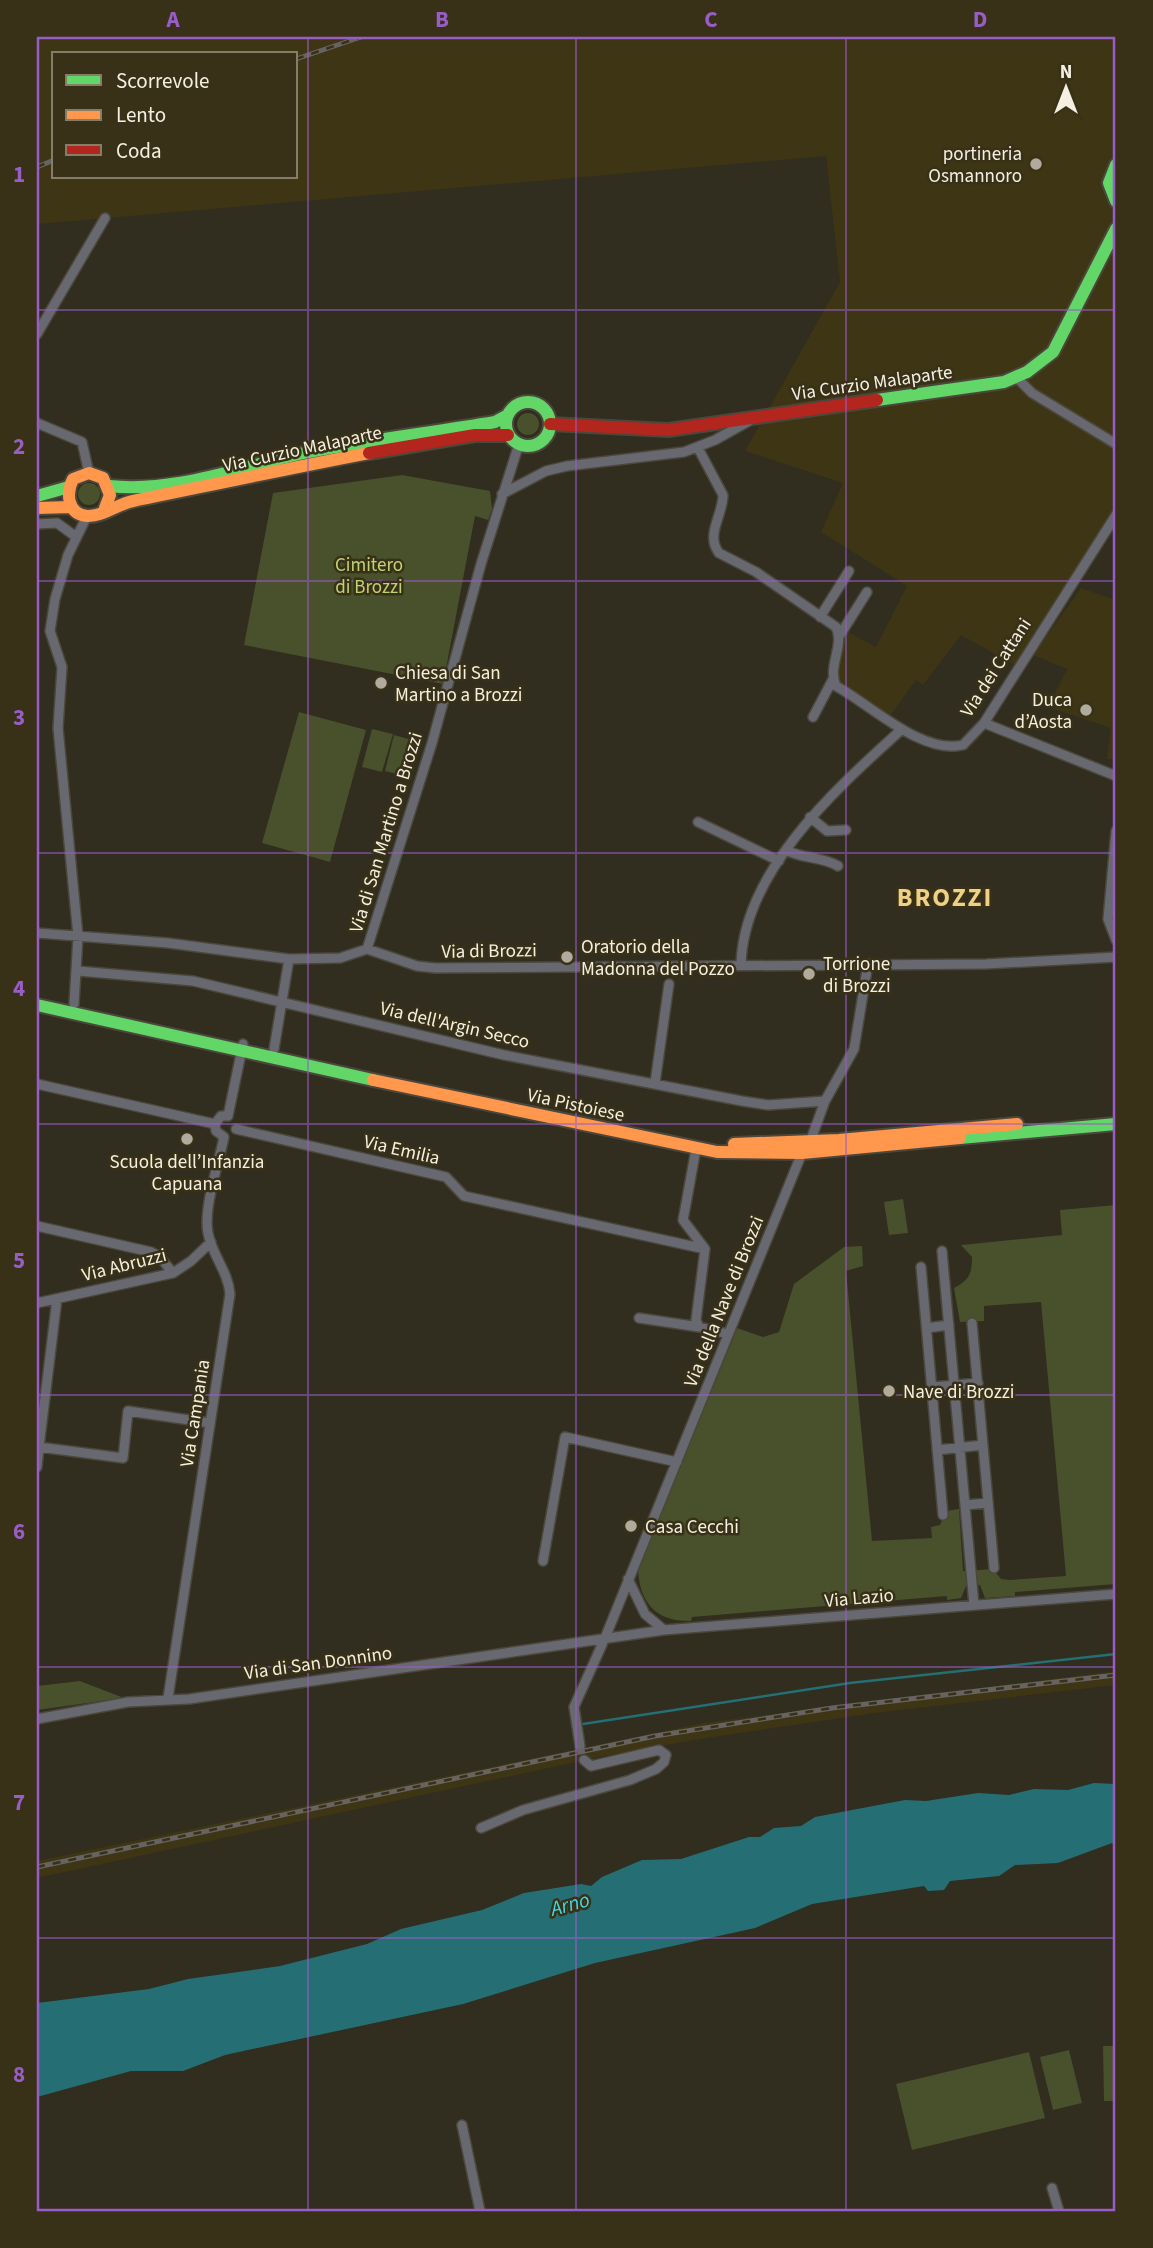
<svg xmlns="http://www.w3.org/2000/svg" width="1153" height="2248" font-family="'Source Sans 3',sans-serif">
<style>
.built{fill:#3e3515;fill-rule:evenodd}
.green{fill:#48502c}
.water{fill:#256f74}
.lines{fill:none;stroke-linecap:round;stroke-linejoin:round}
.stream{stroke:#256f74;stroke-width:2.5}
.street-casing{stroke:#4b473c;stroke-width:12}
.fast-casing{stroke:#4b473c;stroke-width:16}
.slow-casing{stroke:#4b473c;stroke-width:16}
.jam-casing{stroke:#4b473c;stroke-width:16}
.street{stroke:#686870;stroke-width:9}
.fast{stroke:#63d668;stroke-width:12}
.slow{stroke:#ff974d;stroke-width:12}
.jam{stroke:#b3261e;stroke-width:12}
.rail-casing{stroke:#666360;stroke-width:5}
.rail{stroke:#393117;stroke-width:2.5;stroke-dasharray:8;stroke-linecap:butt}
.grid{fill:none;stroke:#995dc7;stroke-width:2;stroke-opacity:0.55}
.poi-dot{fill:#b0ab9c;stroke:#393117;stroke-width:2.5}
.labels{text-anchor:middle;stroke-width:5;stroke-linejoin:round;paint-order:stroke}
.poi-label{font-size:19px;fill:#f4efe0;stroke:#393117;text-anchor:start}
.street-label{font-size:19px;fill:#f4efe0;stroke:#393117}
.park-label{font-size:19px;fill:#bed472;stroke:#393117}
.water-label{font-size:21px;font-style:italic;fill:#3cdae6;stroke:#393117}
.district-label{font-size:26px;font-weight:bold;letter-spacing:2px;fill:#eed185;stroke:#393117}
.neatline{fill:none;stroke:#995dc7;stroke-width:2.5}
.grid-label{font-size:23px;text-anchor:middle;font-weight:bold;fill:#995dc7}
</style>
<rect width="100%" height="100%" fill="#312d1f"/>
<path class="built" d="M37 37H1116V523L1022 669 961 635 923 685 916 680 890 716 836 681 834 672 846 631 876 647 907 586 821 532 843 483 745 451 840 282 826 156 37 224ZM54 54H296V177H54Z
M1081 588 1116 600V760L1107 759 1111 728 1048 707 1067 669 1033 655Z
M1116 1671V1685L875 1713 706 1738 604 1756 37 1878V1861L703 1723Z"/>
<path class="green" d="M517 424a11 11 0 1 1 22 0a11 11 0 1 1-22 0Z
M402 475 490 491 492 509 488 520 475 516 443 684 244 645 273 493Z
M78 494a11 11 0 1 1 22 0a11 11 0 1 1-22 0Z
M299 712 366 730 330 862 262 843Z
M372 729 393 734 382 772 362 767Z
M394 735 416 741 407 777 385 771Z
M903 1199 908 1233 889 1235 884 1202Z
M1116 1205V1584L1015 1592V1596L985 1598 980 1585 966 1586 961 1598 947 1600V1596L692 1617 691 1621C656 1622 640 1603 638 1570L737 1328 763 1337 779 1332 794 1284 844 1247 862 1246 863 1266 846 1271 872 1541 932 1538 931 1527 940 1525 946 1511 959 1509 963 1571 993 1569 1001 1579 1010 1580 1066 1576 1041 1302 984 1306V1321L960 1322 954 1288C969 1280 972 1274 972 1257L961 1245 1062 1235 1060 1210Z
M80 1681 124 1698 37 1710V1686Z
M1103 2046H1116V2101H1104Z
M1069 2050 1082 2103 1053 2110 1040 2057Z
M1029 2052 1045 2118 912 2150 896 2084Z"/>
<path class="water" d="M1094 1783 1116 1784V1846L1112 1843 1058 1863 1015 1865 999 1876 950 1881 944 1890 928 1891 924 1886 812 1904 755 1928 595 1963 463 2004 225 2055 183 2071H131L37 2097V2003L149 1989 188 1979 280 1966 367 1944 401 1929 482 1910 524 1893 581 1884 591 1886 602 1877 642 1860 681 1859 749 1837H760L774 1828 801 1826 815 1817 905 1800 926 1801 978 1793 1009 1795 1034 1789 1068 1790Z"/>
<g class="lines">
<path class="stream" d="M583 1724 850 1683 1116 1654"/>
<g class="street-casing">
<path id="street" d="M37 334 105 218
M1016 377 1032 393 1116 444
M37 423 82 442 89 473
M698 448 723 495C723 515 705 535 719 553L756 572 836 627C845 646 827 666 836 686 871 705 922 755 963 745L984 723 1116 515
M502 494 546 471 567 466 684 452 715 440 749 421
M37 524 57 523 75 536
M820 617 849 571
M840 635 867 592
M813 717 833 679
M984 723 1116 776
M810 817 827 831 846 830
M698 822 779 861
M1116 831 1108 919 1116 940
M786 850C802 859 821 856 838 866
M37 933 168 943 289 959 340 958 367 949 417 966 435 968 986 964 1116 957
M367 949 432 743 481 564 519 444
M741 965C743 871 837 788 901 730
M78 971 193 981 504 1055 742 1101 768 1105 825 1101
M74 1004 78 936 58 728 62 667 50 631 55 599 68 555 87 516
M274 1049 289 959
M655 1083 669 984
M37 1084 215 1124
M228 1116 243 1044
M236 1129 446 1177 464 1196 705 1249
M224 1137 216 1131 215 1124 221 1116H228
M810 1142 825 1101 854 1049 868 964
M696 1149 683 1220 705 1249 696 1320 699 1327 728 1334
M37 1226 151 1252 159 1256 173 1273
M942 1251 974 1605
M921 1267 943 1515
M57 1299 39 1447 123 1458 128 1411 210 1423
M37 1303 173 1273 191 1261 211 1242
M639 1318 699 1327
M972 1323 994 1568
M927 1328 949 1325
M932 1387 978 1383
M937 1450 983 1445
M37 1467 39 1447
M965 1505 988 1503
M543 1561 565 1437 677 1462
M628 1579 645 1614 664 1630
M168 1698 230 1294C228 1271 212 1255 208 1233 203 1208 219 1163 224 1137
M37 1719 128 1702 189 1699 664 1630 1116 1594
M580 1746 574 1707 605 1638 802 1153
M481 1828 523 1810 630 1780 656 1769 664 1762 666 1755 659 1750 591 1766 584 1760
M462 2125 480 2211
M1052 2188 1059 2211"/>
</g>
<g class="fast-casing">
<path id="fast" d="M1116 165 1109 183 1116 201
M877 400 1004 382 1027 372 1053 352 1116 229
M506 424a22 22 0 1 1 44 0a22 22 0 1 1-44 0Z
M109 486C177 493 238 467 304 453 367 440 431 433 495 422L508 415
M37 496 69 487
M37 1005 373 1080
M960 1138 1116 1124"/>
</g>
<g class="slow-casing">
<path id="slow" d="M37 508 71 507
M105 508 110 495 103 478 89 473 73 479C66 493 67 514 87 516 102 517 118 504 133 501 211 485 290 468 369 453
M373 1080 717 1152 802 1153 960 1138
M734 1144 839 1140 1017 1124"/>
</g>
<g class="jam-casing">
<path id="jam" d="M550 424 668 430 877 400
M369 453 475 435H508"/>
</g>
<use href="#street" class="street"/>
<use href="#fast" class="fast"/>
<use href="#slow" class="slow"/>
<use href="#jam" class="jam"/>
<g class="rail-casing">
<path id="rail" d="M296 59 361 37
M37 167 54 160
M37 1867 655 1736 832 1708 1116 1675"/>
</g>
<use href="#rail" class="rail"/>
</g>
<path class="grid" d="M308 37V2211M576 37V2211M846 37V2211M37 310H1116M37 581H1116M37 853H1116M37 1124H1116M37 1395H1116M37 1667H1116M37 1938H1116"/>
<g class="poi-dot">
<circle cx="1036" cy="164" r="7"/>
<circle cx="381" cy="683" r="7"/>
<circle cx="1086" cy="710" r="7"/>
<circle cx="567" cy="957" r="7"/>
<circle cx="809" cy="974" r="7"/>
<circle cx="187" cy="1139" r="7"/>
<circle cx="889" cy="1391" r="7"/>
<circle cx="631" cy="1526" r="7"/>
</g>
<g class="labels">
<g class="poi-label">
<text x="1022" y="160" text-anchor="end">portineria<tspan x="1022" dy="22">Osmannoro</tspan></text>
<text x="395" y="679">Chiesa di San<tspan x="395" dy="22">Martino a Brozzi</tspan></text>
<text x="1072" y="706" text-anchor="end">Duca<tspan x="1072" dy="22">d’Aosta</tspan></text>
<text x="581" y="953">Oratorio della<tspan x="581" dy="22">Madonna del Pozzo</tspan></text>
<text x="823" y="970">Torrione<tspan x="823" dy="22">di Brozzi</tspan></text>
<text x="187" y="1168" text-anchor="middle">Scuola dell’Infanzia<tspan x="187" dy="22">Capuana</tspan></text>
<text x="903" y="1398">Nave di Brozzi</text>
<text x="645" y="1533">Casa Cecchi</text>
</g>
<g class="street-label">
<text transform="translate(872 382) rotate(-8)" y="7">Via Curzio Malaparte</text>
<text transform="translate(302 448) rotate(-12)" y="7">Via Curzio Malaparte</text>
<text transform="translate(995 667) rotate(-57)" y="7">Via dei Cattani</text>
<text transform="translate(385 832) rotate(-73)" y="7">Via di San Martino a Brozzi</text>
<text transform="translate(489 950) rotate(-1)" y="7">Via di Brozzi</text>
<text transform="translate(455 1024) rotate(13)" y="7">Via dell'Argin Secco</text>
<text transform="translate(576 1104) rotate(12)" y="7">Via Pistoiese</text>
<text transform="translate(402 1149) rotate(13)" y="7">Via Emilia</text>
<text transform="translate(124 1264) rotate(-14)" y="7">Via Abruzzi</text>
<text transform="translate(723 1301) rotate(-68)" y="7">Via della Nave di Brozzi</text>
<text transform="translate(194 1413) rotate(-81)" y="7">Via Campania</text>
<text transform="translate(859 1597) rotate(-5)" y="7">Via Lazio</text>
<text transform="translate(318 1662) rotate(-8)" y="7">Via di San Donnino</text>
</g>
<g class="park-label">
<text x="369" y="571">Cimitero<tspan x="369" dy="22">di Brozzi</tspan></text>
</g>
<g class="water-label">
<text transform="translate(570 1904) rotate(-15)" y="7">Arno</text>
</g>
<g class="district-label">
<text x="945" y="906">BROZZI</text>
</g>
</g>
<rect width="1153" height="2248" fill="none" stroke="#393117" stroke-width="77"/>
<rect x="52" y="52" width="245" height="126" fill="#393117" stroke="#847d67" stroke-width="2"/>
<rect x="66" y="75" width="35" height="10" fill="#63d668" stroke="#847d67" stroke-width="2"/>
<text x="116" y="88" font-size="21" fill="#f4efe0">Scorrevole</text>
<rect x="66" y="110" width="35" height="10" fill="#ff974d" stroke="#847d67" stroke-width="2"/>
<text x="116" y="122" font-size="21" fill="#f4efe0">Lento</text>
<rect x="66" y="145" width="35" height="10" fill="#b3261e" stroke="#847d67" stroke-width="2"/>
<text x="116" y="158" font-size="21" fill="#f4efe0">Coda</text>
<g transform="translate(1066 88)" stroke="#393117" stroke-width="5" paint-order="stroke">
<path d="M0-5L12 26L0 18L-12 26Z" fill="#f4efe0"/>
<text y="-10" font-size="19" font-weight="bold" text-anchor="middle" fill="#f4efe0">N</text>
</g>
<rect x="38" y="38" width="1076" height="2172" class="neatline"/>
<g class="grid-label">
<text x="173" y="27">A</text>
<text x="442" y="27">B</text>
<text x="711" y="27">C</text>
<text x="980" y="27">D</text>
<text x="19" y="182">1</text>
<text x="19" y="454">2</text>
<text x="19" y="725">3</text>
<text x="19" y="996">4</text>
<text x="19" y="1268">5</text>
<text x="19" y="1539">6</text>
<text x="19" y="1810">7</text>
<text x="19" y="2082">8</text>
</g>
</svg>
